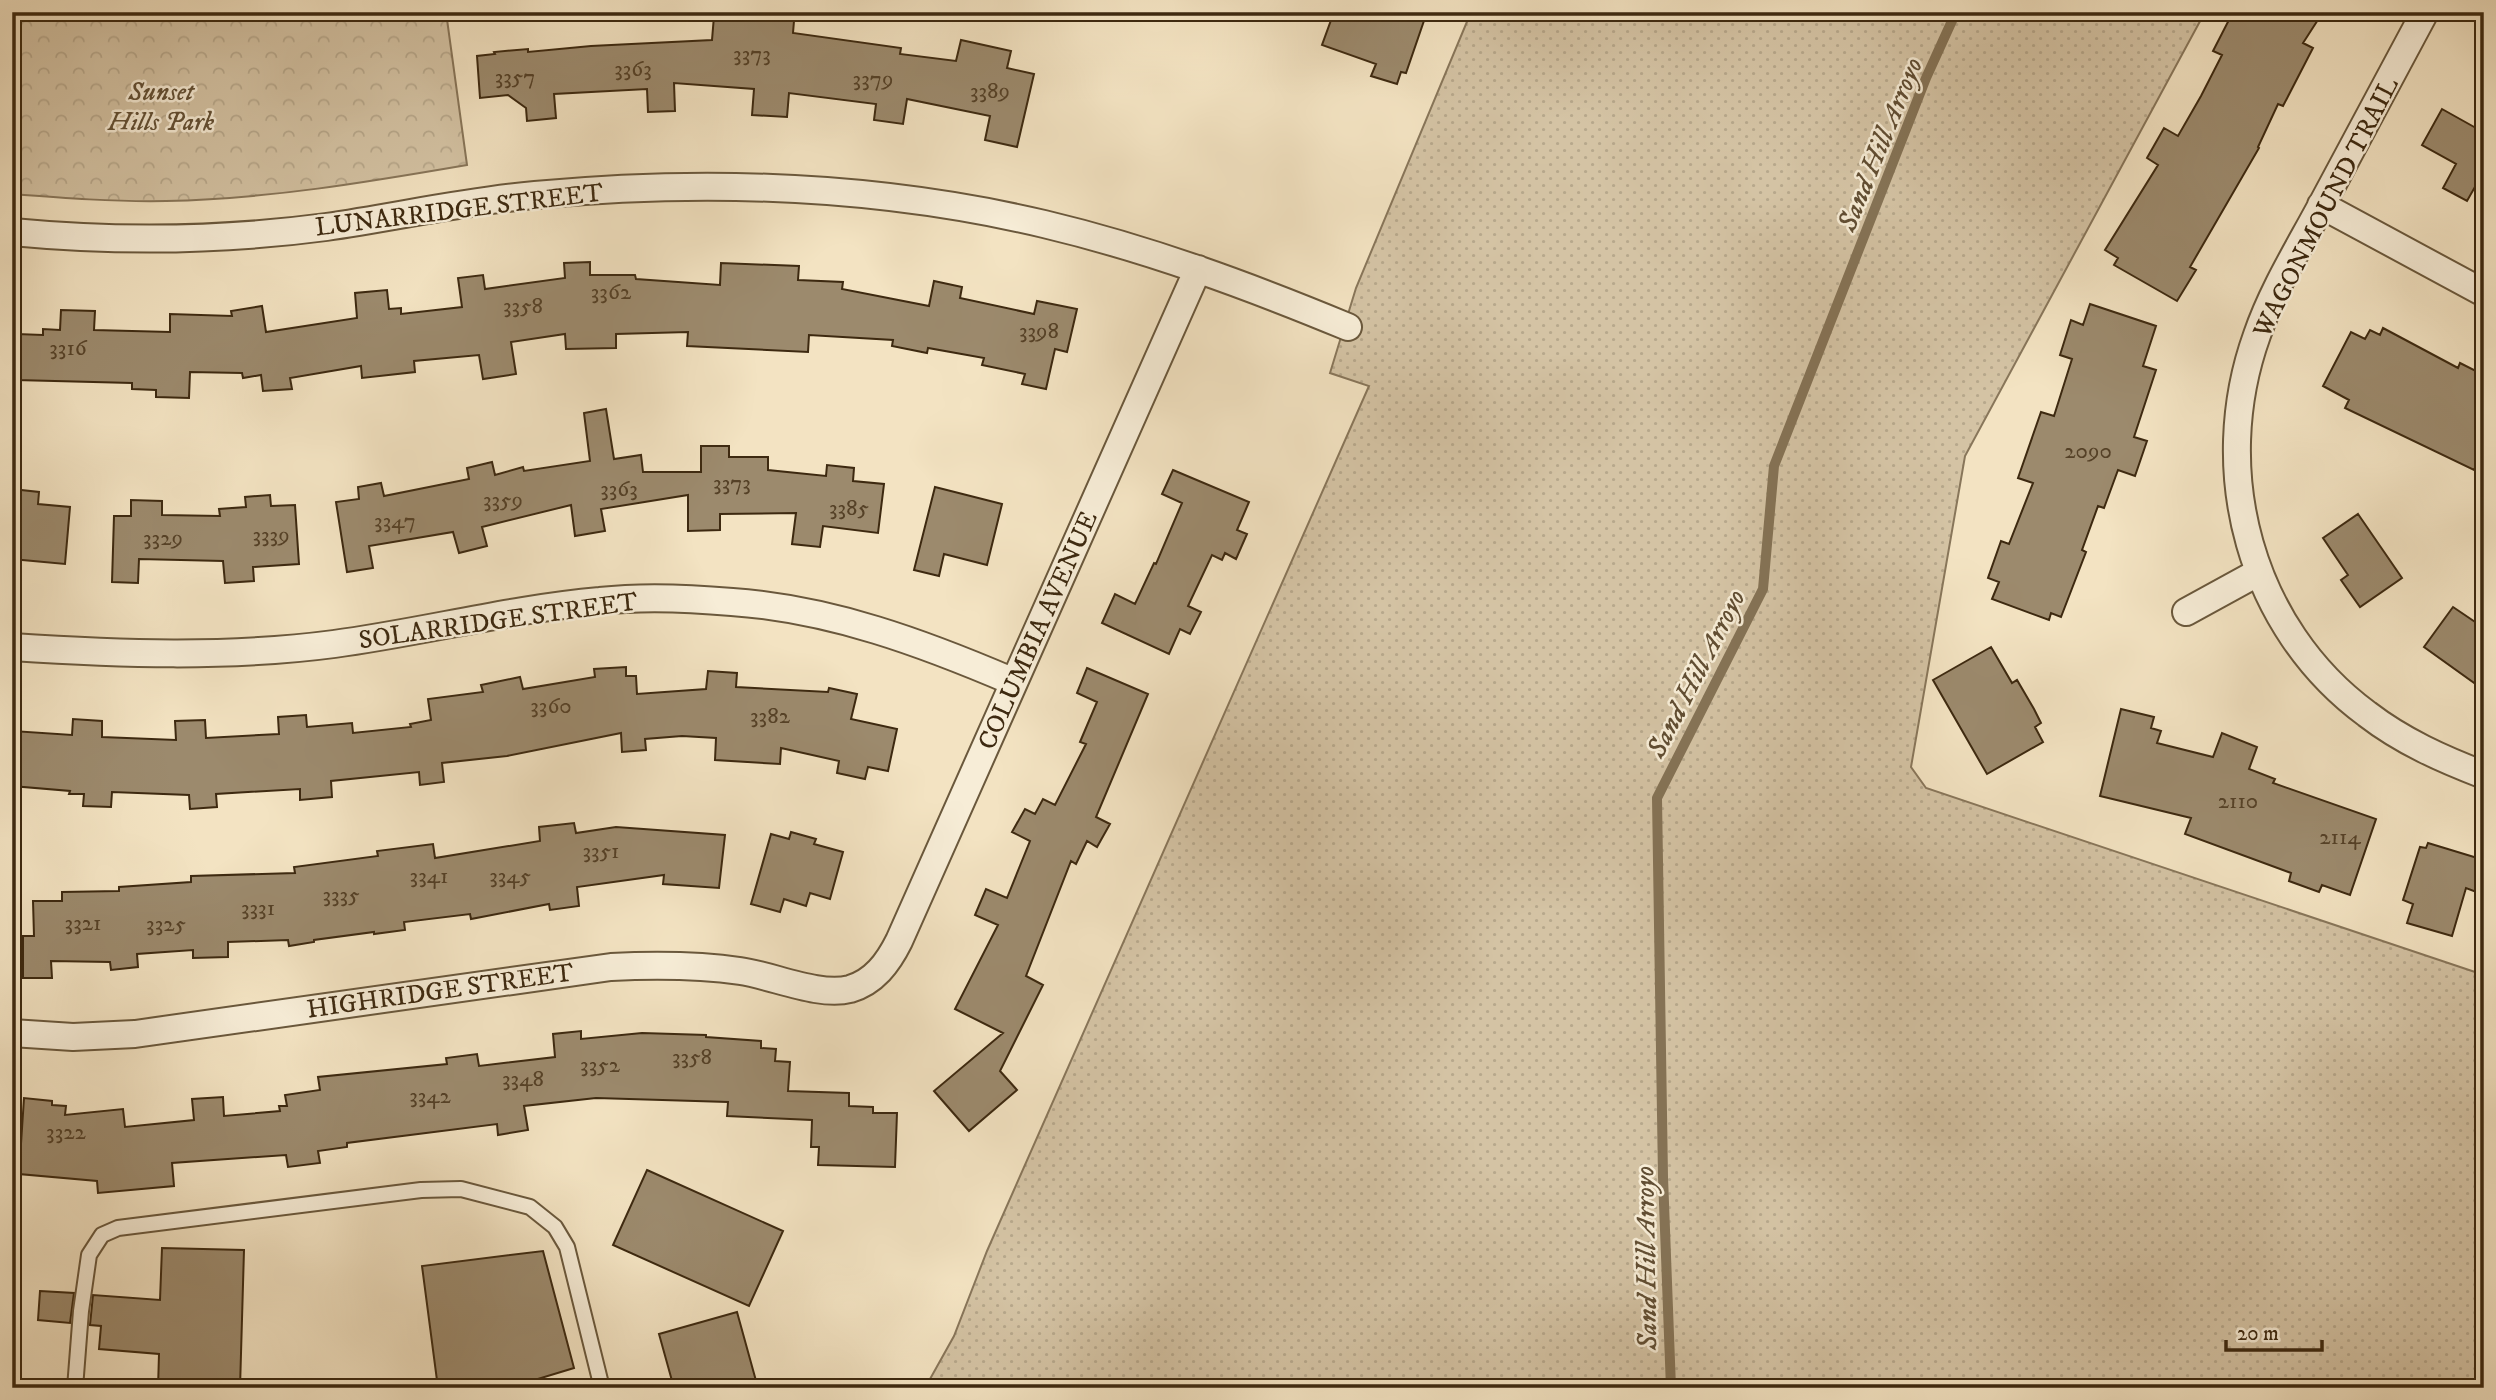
<svg xmlns="http://www.w3.org/2000/svg" width="2496" height="1400" font-family="'IM FELL DW Pica',serif">
<style>
.grass{fill:url(#grass-dots);stroke:#88765a;stroke-width:2}
.park{fill:url(#park-crowns);stroke:#88765a;stroke-width:2}
.lines{fill:none;stroke-linecap:round;stroke-linejoin:round}
.stream{stroke:#857356;stroke-width:10}
.building{fill:#9c8a6d;stroke:#3d2910;stroke-width:2}
.lane-casing{stroke:#6a583c;stroke-width:18}
.street-casing{stroke:#6a583c;stroke-width:30}
.lane{stroke:#f7edd7;stroke-width:14}
.street{stroke:#f7edd7;stroke-width:26}
.labels{text-anchor:middle;stroke-width:5;stroke-linejoin:round;paint-order:stroke}
.number-label{font-size:23px;fill:#554127}
.park-label{font-size:26px;font-style:italic;fill:#635035;stroke:#f7edd7}
.street-label{font-size:26px;fill:#3d2910;stroke:#f7edd7}
.water-label{font-size:28px;font-style:italic;fill:#614e33;stroke:#f7edd7}
</style>
<defs>
<pattern id="grass-dots" width="8" height="8" patternUnits="userSpaceOnUse" patternTransform="scale(1.75)"><rect width="8" height="8" fill="#d4c3a4"/><path d="M2 2h.1M6 6h.1" fill="none" stroke="#b7a88c" stroke-width="1.8" stroke-linecap="round"/></pattern>
<pattern id="park-crowns" width="20" height="18" patternUnits="userSpaceOnUse" patternTransform="scale(1.75)"><rect width="20" height="18" fill="#d4c3a4"/><path d="M2 6a3 3 0 1 1 6 0M12 15a3 3 0 1 1 6 0" fill="none" stroke="#b7a88c"/></pattern>
</defs>
<rect width="100%" height="100%" fill="#f3e3c2"/>
<filter id="stains"><feTurbulence type="fractalNoise" baseFrequency=".00286" numOctaves="4"/><feColorMatrix values="0 0 0 0 .2 0 0 0 0 .09 0 0 0 0 .02 0 0 0 .5 -.17"/></filter>
<radialGradient id="worn" r=".72"><stop offset=".6" stop-color="#630" stop-opacity="0"/><stop offset="1" stop-color="#630" stop-opacity=".3"/></radialGradient>
<path class="grass" d="M1471 12H2205L1965 456 1911 767 1926 788 2484 975V1388H925L954 1336 987 1251 1369 386 1330 373 1356 288Z"/>
<path class="park" d="M12 12H446L467 165C368 182 268 199 166 201 115 202 63 198 12 194Z"/>
<g class="lines">
<path class="stream" d="M1671 1388 1663 1177 1657 798 1763 589 1774 466 1926 78 1956 12"/>
</g>
<path class="building" d="M1334 12H1427L1406 73 1401 72 1397 84 1371 76 1376 64 1322 45Z
M2233 12H2323L2303 43 2313 48 2283 106 2278 104 2258 147 2259 148 2190 267 2196 270 2177 301 2114 265 2118 258 2105 250 2158 165 2147 158 2164 128 2178 136 2201 96 2222 55 2213 51Z
M714 16 794 21 793 33 901 48 900 54 956 61 961 40 1011 51 1007 68 1034 74 1017 147 985 140 990 116 907 99 903 124 874 120 876 104 789 93 787 117 752 115 754 89 674 83 675 111 648 112 647 89 554 94 556 118 527 121 526 108 508 95 480 98 477 56 495 54 494 52 528 49V52L591 46 712 40Z
M2442 109 2476 128 2484 114V180L2480 178 2467 201 2443 188 2456 164 2422 145Z
M590 262V275H635L636 279 720 285 721 263 799 266 798 280 843 282 842 289 929 306 934 281 962 287 960 298 1034 314 1037 301 1077 309 1067 352 1055 349 1046 389 1022 384 1025 374 982 365 984 358 928 348 927 353 892 346 893 340 809 335 808 352 687 346 688 332 616 334V348L566 349 565 334 511 342 516 374 483 379 479 355 414 361 415 372 362 378 361 366 290 378 292 389 263 391 261 375 243 378 242 373 190 372 189 398 156 397V390L132 389V383L16 380 17 334 43 335V329L60 330 61 310 95 311 94 330 170 332V314L232 316 231 311 262 306 266 332 357 318 355 293 387 290 389 309 401 308V314L462 307 458 278 483 275 485 289 565 278 564 263Z
M2090 304 2156 326 2143 366 2156 370 2134 437 2147 441 2135 476 2118 470 2104 508 2098 506 2082 550 2086 552 2061 617 2051 613 2049 620 1992 599 1999 582 1988 578 2001 541 2009 544 2033 483 2018 478 2041 412 2054 416 2072 359 2060 355 2071 320 2083 325Z
M2383 328 2458 368 2460 363 2484 375V451L2474 470 2345 408 2349 400 2323 386 2351 332 2365 339 2370 330 2380 335Z
M606 409 614 459 641 455 643 472H701V446H729V457H768V470L826 476 827 465 854 468 853 481 884 484 878 533 823 526 820 547 792 544 796 513 720 514V530L688 531V495L601 509 605 531 575 536 571 505 482 527 487 546 459 553 453 532 369 546 373 568 347 572 336 502 359 499 358 487 381 483 384 496 469 479 467 468 492 462 495 475 523 467 524 471 590 461 584 413Z
M1173 470 1249 502 1237 530 1247 534 1236 559 1225 553 1222 560 1212 555 1188 606 1201 612 1190 634 1180 629 1169 654 1102 623 1115 594 1135 604 1154 563 1156 564 1182 503 1162 494Z
M935 487 1002 504 987 565 944 554 939 576 914 570Z
M12 489 39 492 38 504 70 507 65 564 12 559Z
M270 495 271 506 295 505 299 564 253 567 254 581 225 583 223 561 139 559 138 583 112 582 114 516H131V500L162 501V515L220 516 219 509 246 507 245 497Z
M2358 514 2402 578 2360 607 2341 580 2348 575 2323 538Z
M2453 607 2484 628V690L2424 647Z
M1991 647 2012 683 2017 680 2034 709 2041 723 2035 727 2043 742 1987 774 1933 680Z
M626 667V676H636L637 694 706 689 708 671 737 673 736 687 828 692 829 688 857 694 851 719 897 729 888 771 868 767 865 779 837 773 839 761 781 748 780 764 715 760 716 738 682 736 645 739 646 750 622 752 621 733 507 756 442 763 444 782 420 785 419 772 331 781 332 797 300 800V789L216 794 217 807 190 809 189 795 112 792 111 807 83 806 84 794H69L70 791 12 786 13 731 72 735 73 719 102 721V737L176 740 175 721 205 720 206 738 279 734 278 717 306 715 307 727 352 723 353 733 411 727 410 724 431 720 428 699 483 692 481 685 520 677 523 689 595 677 594 669Z
M1087 668 1148 694 1096 817 1110 824 1097 847 1087 841 1076 864 1071 861 1026 976 1043 985 1000 1071 1017 1090 969 1131 934 1091 1003 1033 955 1009 998 925 975 915 986 889 1007 898 1030 841 1012 832 1025 809 1035 814 1043 799 1055 805 1086 744 1080 742 1097 702 1077 693Z
M2121 709 2154 717 2151 728 2161 731 2157 743 2213 757 2222 733 2257 747 2249 769 2275 779 2273 783 2376 819 2350 895 2322 885 2319 892 2289 881 2291 873 2185 834 2191 818 2100 796Z
M574 823 576 833 616 827 725 835 719 888 663 884 664 875 577 887 579 906 550 910 549 904 471 919 470 914 404 922 405 930 374 934V932L314 940V942L289 946 288 940 228 942V957L193 958V950L137 954 138 967 111 970 110 962 51 961 52 978H23V936H34L33 901H62V892L119 891V887L191 882V876L295 873 294 867 378 856 377 851 433 844 435 858 540 841 539 827Z
M791 832 816 839 814 844 843 852 830 899 810 893 806 906 784 899 780 912 751 904 771 834 789 839Z
M2428 843 2484 860V878L2479 893 2466 888 2452 936 2407 923 2413 904 2403 900 2420 847 2426 848Z
M581 1031V1039L642 1033 706 1035V1037L761 1041V1048L776 1049 775 1061 790 1062 788 1091 849 1093V1106L873 1107V1113H897L895 1167 818 1165 819 1147H811L812 1120 727 1116 728 1102 596 1098 524 1106 528 1130 498 1135 497 1124 347 1143V1147L318 1151 320 1163 288 1167 286 1155 172 1163 174 1186 98 1193 97 1181 19 1174 24 1098 52 1101V1105L66 1106 65 1115 123 1109 125 1127 194 1120 192 1099 223 1097 224 1116 280 1111 279 1106H287L285 1095 320 1090 318 1077 447 1064 446 1058 477 1054 479 1066 555 1057 553 1034Z
M647 1170 783 1231 749 1306 613 1245Z
M162 1248 244 1250 240 1388H158L159 1354 99 1349 101 1326 90 1325 93 1295 160 1300Z
M543 1251 574 1368 508 1388H438L422 1266Z
M40 1291 74 1293 70 1323 38 1320Z
M737 1312 758 1388H674L659 1334Z"/>
<g class="lines">
<g class="lane-casing">
<path id="lane" d="M75 1388 81 1311 89 1255 102 1235 118 1228 421 1190 461 1189 530 1207 555 1227 567 1247 602 1388"/>
</g>
<g class="street-casing">
<path id="street" d="M2425 12C2390 77 2355 143 2320 208 2298 249 2272 291 2257 335 2208 471 2250 628 2367 714 2402 741 2442 759 2484 775
M2321 205 2484 293
M12 232C117 242 221 241 326 227 396 217 465 201 535 195 705 179 878 185 1044 224 1149 249 1249 286 1348 327
M2186 612 2259 572
M12 647C119 654 228 658 334 644 423 632 510 609 600 601 643 596 688 598 732 602 831 609 923 643 1014 682
M12 1033 73 1037 135 1034 611 967C654 965 698 965 740 971 774 976 819 997 850 989 874 982 888 963 899 941L1198 269"/>
</g>
<use href="#lane" class="lane"/>
<use href="#street" class="street"/>
</g>
<g class="labels">
<g class="number-label">
<text x="752" y="61">3373</text>
<text x="633" y="76">3363</text>
<text x="515" y="84">3357</text>
<text x="873" y="86">3379</text>
<text x="990" y="98">3389</text>
<text x="611" y="299">3362</text>
<text x="523" y="313">3358</text>
<text x="1039" y="338">3398</text>
<text x="68" y="355">3316</text>
<text x="2088" y="458">2090</text>
<text x="732" y="490">3373</text>
<text x="619" y="496">3363</text>
<text x="503" y="507">3359</text>
<text x="849" y="515">3385</text>
<text x="395" y="528">3347</text>
<text x="271" y="542">3339</text>
<text x="163" y="545">3329</text>
<text x="551" y="713">3360</text>
<text x="770" y="723">3382</text>
<text x="2238" y="808">2110</text>
<text x="2340" y="844">2114</text>
<text x="601" y="858">3351</text>
<text x="429" y="883">3341</text>
<text x="510" y="883">3345</text>
<text x="341" y="902">3335</text>
<text x="258" y="915">3331</text>
<text x="83" y="930">3321</text>
<text x="166" y="931">3325</text>
<text x="692" y="1064">3358</text>
<text x="600" y="1072">3352</text>
<text x="523" y="1086">3348</text>
<text x="430" y="1103">3342</text>
<text x="66" y="1139">3322</text>
</g>
<g class="park-label">
<text x="161" y="100">Sunset<tspan x="161" dy="30">Hills Park</tspan></text>
</g>
<g class="street-label">
<text transform="translate(2325 207) rotate(-63)" y="9">WAGONMOUND TRAIL</text>
<text transform="translate(459 209) rotate(-7)" y="9">LUNARRIDGE STREET</text>
<text transform="translate(498 620) rotate(-8)" y="9">SOLARRIDGE STREET</text>
<text transform="translate(1037 630) rotate(-66)" y="9">COLUMBIA AVENUE</text>
<text transform="translate(440 990) rotate(-8)" y="9">HIGHRIDGE STREET</text>
</g>
<g class="water-label">
<text transform="translate(1879 144) rotate(-68)" y="10">Sand Hill Arroyo</text>
<text transform="translate(1695 673) rotate(-63)" y="10">Sand Hill Arroyo</text>
<text transform="translate(1645 1258) rotate(-91)" y="10">Sand Hill Arroyo</text>
</g>
</g>
<rect width="2496" height="1400" fill="none" stroke="#f3e3c2" stroke-width="42"/>
<rect x="14" y="14" width="2468" height="1372" fill="none" stroke="#3d2910" stroke-width="3.5"/>
<rect x="21" y="21" width="2454" height="1358" fill="none" stroke="#3d2910" stroke-width="2"/>
<path d="M2226 1340v10h96v-10" fill="none" stroke="#3d2910" stroke-width="3.5"/>
<text x="2237" y="1340" font-size="21" fill="#3d2910" stroke="#f7edd7" stroke-width="5" paint-order="stroke">20 m</text>
<rect width="100%" height="100%" filter="url(#stains)"/>
<rect width="100%" height="100%" fill="url(#worn)"/>
</svg>
